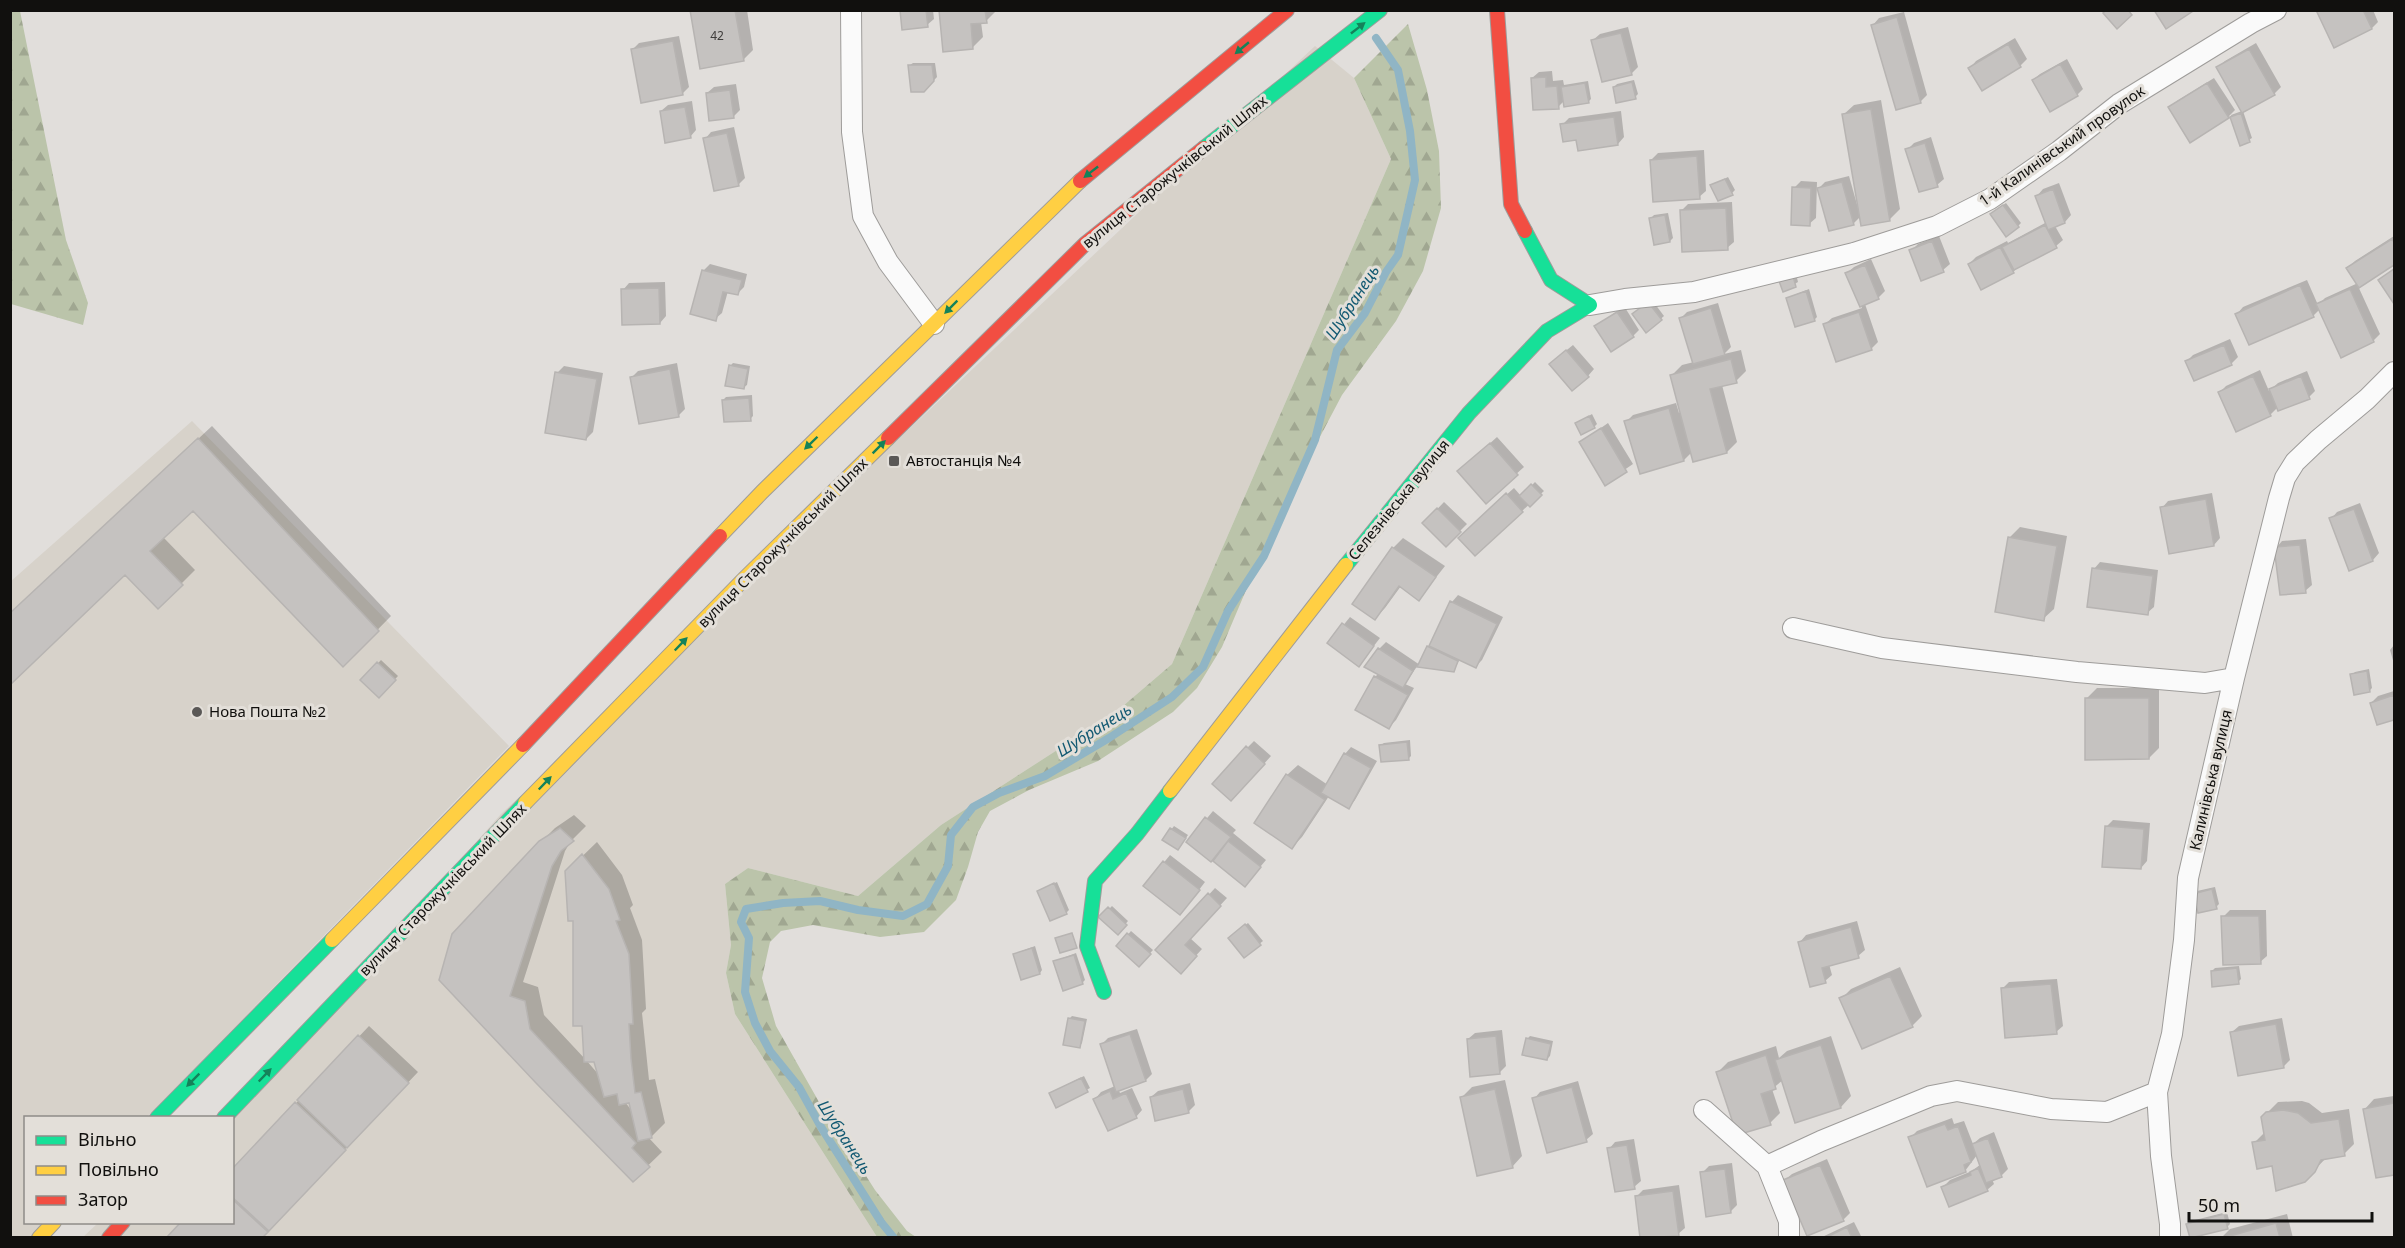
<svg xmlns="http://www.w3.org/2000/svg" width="2405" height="1248" font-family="'Noto Sans',sans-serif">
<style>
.built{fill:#d7d2ca}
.forest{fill:url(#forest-firs)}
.shadow{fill:#0003;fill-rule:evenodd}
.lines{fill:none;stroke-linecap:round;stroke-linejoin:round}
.stream{stroke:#90b5c5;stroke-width:8}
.building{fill:#c5c2c0;stroke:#b7b4b2;stroke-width:1.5}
.street-casing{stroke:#9e9c9a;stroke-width:22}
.fast-casing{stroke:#9e9c9a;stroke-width:16}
.slow-casing{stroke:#9e9c9a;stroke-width:16}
.jam-casing{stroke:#9e9c9a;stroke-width:16}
.street{stroke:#fafafa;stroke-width:20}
.fast{stroke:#16e098;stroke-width:14}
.slow{stroke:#ffcf43;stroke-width:14}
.jam{stroke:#f24e42;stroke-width:14}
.oneway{fill:#14825a}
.poi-dot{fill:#5a5856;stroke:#e3dfd9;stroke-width:2}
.labels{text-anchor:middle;stroke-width:6;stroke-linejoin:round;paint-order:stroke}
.number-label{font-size:12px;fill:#3e3c3a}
.street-label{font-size:15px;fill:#11100e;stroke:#e3dfd9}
.poi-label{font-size:15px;fill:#11100e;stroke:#e3dfd9;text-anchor:start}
.water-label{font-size:16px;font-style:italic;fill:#125972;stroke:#e3dfd9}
</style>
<defs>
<pattern id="forest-firs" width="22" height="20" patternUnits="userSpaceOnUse" patternTransform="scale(1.5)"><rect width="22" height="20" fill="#bbc4aa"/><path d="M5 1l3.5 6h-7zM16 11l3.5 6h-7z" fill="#a0a791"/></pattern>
</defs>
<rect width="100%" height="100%" fill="#e1dedb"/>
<path class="built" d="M1315 46 1354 78 1391 159 1172 664 1116 712 941 825 858 896 748 868 725 884 731 945 726 973 735 1014 877 1237 82 1238 98 1223 232 1222V1118L501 814Z
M192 421 509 746 147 1117 26 1118V1222L44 1223 30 1238 10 1237V582Z"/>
<path class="forest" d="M10 11H20L66 240 88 303 83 325 11 304Z
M1408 24 1427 90 1439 151 1441 208 1423 271 1396 321 1342 395 1274 524 1222 647 1197 688 1173 712 1098 761 1029 790 990 811 978 832 968 867 956 900 924 932 880 937 813 925 781 931 770 942 762 978 776 1026 819 1102 875 1190 907 1231 916 1237H877L735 1014 726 973 731 945 725 884 748 868 858 896 941 825 1116 712 1172 664 1391 159 1354 78Z"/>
<path class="shadow" d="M691 10H747L753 50 743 60Z
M901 10H933L934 19 927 25Z
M940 10H996V11L986 21 981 22 983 37 973 47Z
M2318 10H2373L2378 22 2372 28Z
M1904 12 1927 95 1921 101 1897 108 1873 25 1879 18Z
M1628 27 1638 67 1631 74 1593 40 1600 34Z
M679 36 689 87 682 94 633 49 639 43Z
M2015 38 2027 59 2020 66 1982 89 1970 68 1976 61Z
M2256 43 2281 87 2274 94 2243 111 2252 138 2241 144 2231 115 2242 111 2218 67 2225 61Z
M2067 59 2083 89 2077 95 2033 80 2040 74Z
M913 63H935L937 77 924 91 910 65Z
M1552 71 1553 81 1563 80 1564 85 1588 81 1591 99 1588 102 1564 101 1558 107 1532 78 1539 72Z
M2214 78 2235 110 2228 117 2191 141 2170 108 2177 101Z
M1634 80 1638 94 1635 97 1614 87 1617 84Z
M736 84 740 110 733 117 707 93 714 87Z
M1881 100 1900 209 1890 219 1863 224 1861 216 1853 224 1819 188 1825 182 1849 176 1858 208H1860L1843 115 1854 105Z
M692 101 696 130 690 137 661 111 668 105Z
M1621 111 1624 137 1618 144 1578 139 1562 125 1569 118Z
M734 127 745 178 738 185 705 139 711 132Z
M1931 137 1944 179 1937 185 1907 150 1914 143Z
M1704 150 1706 191 1699 197 1651 160 1658 153Z
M1728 177 1735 190 1732 193 1712 185Z
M1801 181 1817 182 1816 218 1809 224 1794 188Z
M2059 183 2071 215 2065 222 2055 226 2063 240 2056 246 2018 267 2013 272 1969 264 1976 257 2007 241 2008 243 2047 222 2037 196 2043 189Z
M1732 202 1734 242 1727 248 1682 210 1688 204Z
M2006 203 2021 223 2018 226 1994 211Z
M1668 213 1673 238 1670 241 1651 218 1654 215Z
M1939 236 1950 264 1943 270 1911 251 1918 244Z
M2394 236V264L2358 286 2380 334 2373 341 2320 309 2313 316 2237 314 2243 307 2307 280 2318 305 2325 298 2358 283 2348 268 2355 261Z
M1871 259 1885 291 1878 298 1865 304 1878 342 1871 349 1825 324 1832 318 1862 308 1847 273 1854 267Z
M710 264 747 274 744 287 737 294 728 291 722 313 715 319 703 271Z
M2394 268V302L2380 280Z
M1796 274 1798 282 1784 290Z
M665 282 666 316 660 323 623 290 629 283Z
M1809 289 1817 317 1814 320 1787 298Z
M1652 300 1664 316 1647 331Z
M1718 303 1731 347 1724 354 1741 350 1746 371 1736 381 1722 385 1737 442 1727 452H1692L1684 460 1626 422 1633 415 1676 403 1679 413 1682 412 1672 375 1682 365 1694 362 1681 318 1687 312Z
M1624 306 1639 330 1633 336 1596 326Z
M2230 339 2238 357 2231 364 2187 361 2193 355Z
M1573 345 1594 369 1588 376 1558 357Z
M677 363 685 409 679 415 641 423 632 377 638 371Z
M733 363 750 366 747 385 744 387 730 366Z
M564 366 603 373 593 432 586 439 557 373Z
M2260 370 2269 391 2278 383 2307 371 2315 391 2309 397 2278 407 2271 414 2237 430 2220 392 2226 386Z
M752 395 753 416 750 419 723 400 726 397Z
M1592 414 1597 424 1594 427 1577 423Z
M1608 423 1633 464 1605 483 1581 442Z
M212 426 391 616 343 665 193 508 163 537 195 570 158 607 125 573 10 614Z
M1497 437 1524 467 1486 501 1466 465Z
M1535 482 1544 491 1522 511 1466 531 1514 488 1521 496Z
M2212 493 2220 538 2214 545 2162 508 2168 501Z
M1444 502 1467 524 1446 545 1424 523Z
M2360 503 2379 553 2373 560 2350 569 2331 519 2337 512Z
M2020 527 2067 536 2054 609 2043 619 2009 538Z
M1403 538 1445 566 1419 599 1401 586 1385 608 1375 618 1393 548Z
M2306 539 2312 585 2305 591 2276 548 2282 541Z
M2100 562 2158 570 2154 607 2147 613 2094 569Z
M1458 595 1503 617 1482 660 1476 666 1460 659 1454 670 1418 665 1405 684 1414 688 1396 720 1389 727 1375 677 1379 673V649L1386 642 1420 665 1452 602Z
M1350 617 1380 638 1359 665 1329 643Z
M2394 645V664L2390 650Z
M381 660 398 676 379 696 362 680Z
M2369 669 2372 688 2369 691 2352 675 2355 672Z
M2097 688H2159V748L2149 758 2086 699Z
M2394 691V718L2378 723 2371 703 2378 696Z
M1410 740 1411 756 1408 759 1381 745 1384 743Z
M1254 741 1271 756 1238 793 1247 748Z
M1351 747 1377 761 1355 800 1349 807 1329 796 1302 837 1292 847 1256 822 1287 775 1298 765 1328 785 1345 754Z
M1213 811 1236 830 1233 833 1266 860 1245 885 1188 841Z
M574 815 586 826 571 841 565 851 523 982 538 987 544 1015 586 1060 574 920 566 872 597 842 622 875 633 905 630 908 642 940 646 1009 642 1013 649 1080 655 1079 665 1123 651 1137H648L662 1152 633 1180 440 980 540 843 555 828ZM586 1060H595L599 1075ZM630 1101 632 1111 625 1102Z
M2113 820 2150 823 2147 861 2141 868 2106 827Z
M1174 826 1188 835 1181 845 1164 839Z
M1170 855 1205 882 1186 907 1145 886Z
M1057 882 1069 910 1066 913 1038 891Z
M2215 887 2219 904 2216 907 2194 894 2197 891Z
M1215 888 1227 898 1190 938 1202 949 1181 972 1158 950Z
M1112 906 1128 921 1118 933 1101 917Z
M2230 910H2266L2267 956 2260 962 2223 917Z
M1857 921 1865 950 1858 956 1829 964 1832 975 1825 981 1800 942 1806 935Z
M1248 923 1263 941 1244 956 1232 935Z
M1131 931 1153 950 1139 965 1118 946Z
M1035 946 1042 970 1040 973 1014 954Z
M1076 953 1085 980 1082 983 1055 961Z
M2239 966 2241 979 2238 982 2212 971 2215 968Z
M1900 967 1922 1016 1912 1026 1841 999 1851 989Z
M2057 979 2063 1026 2056 1032 2002 989 2009 982Z
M1072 1016 1087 1019 1082 1043 1080 1046 1069 1019Z
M2282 1018 2290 1060 2283 1067 2232 1032 2239 1026Z
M369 1026 418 1072 261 1238 232 1222V1171Z
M1137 1029 1152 1074 1146 1080 1118 1089 1120 1093 1132 1088 1142 1110 1136 1117 1095 1099 1101 1092 1115 1086 1101 1045 1108 1038Z
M1502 1030 1506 1066 1499 1073 1468 1039 1475 1033Z
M1530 1036 1553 1041 1550 1056 1547 1059 1527 1039Z
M1831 1036 1851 1096 1841 1107 1796 1121 1783 1080 1772 1089 1780 1113 1770 1123 1718 1072 1728 1062 1776 1046 1779 1058 1787 1051Z
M1084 1076 1090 1088 1057 1106 1050 1093Z
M1505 1080 1522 1156 1512 1167 1461 1098 1472 1087Z
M1578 1081 1593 1134 1586 1140 1534 1099 1540 1092Z
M1190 1083 1195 1105 1188 1112 1151 1097 1158 1091Z
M2394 1096V1173L2377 1177 2364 1110 2374 1099Z
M2302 1101 2309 1103 2322 1113 2349 1109 2354 1144 2344 1154 2327 1157 2304 1181 2274 1164 2254 1143 2264 1133 2262 1118 2278 1102Z
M1952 1118 1954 1124 1964 1121 1973 1144 1980 1138 1994 1132 2008 1169 2001 1176 1992 1179 1994 1184 1987 1190 1943 1187 1950 1180 1972 1171 1981 1164 1977 1155 1965 1171 1910 1138 1917 1131Z
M1634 1139 1641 1181 1634 1187 1609 1149 1615 1142Z
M1827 1159 1850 1213 1843 1220 1785 1180 1792 1174Z
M1732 1163 1737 1205 1730 1212 1702 1173 1709 1166Z
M1679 1185 1685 1228 1678 1234 1642 1238 1636 1197 1643 1190Z
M2227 1212 2230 1224 2227 1227 2188 1224 2191 1221Z
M2287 1214 2293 1238H2221L2230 1229Z
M1854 1222 1862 1238H1820Z"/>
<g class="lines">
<path class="stream" d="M894 1238 881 1222 821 1127 799 1087 770 1051 755 1023 745 992 749 938 741 922 746 909 783 903 820 901 858 910 903 916 927 904 948 866 951 835 973 807 999 793 1045 776 1109 738 1172 697 1203 667 1228 611 1264 556 1315 440 1337 350 1365 313 1386 272 1398 255 1415 180 1410 131 1398 70 1376 38"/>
</g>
<path class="building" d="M690 10H735L744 61 700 69Z
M900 10H926L928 27 902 30Z
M939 10H985L987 23 971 24 973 49 943 52Z
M2106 10H2128L2132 15 2117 29 2103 13Z
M2154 10H2193V11L2166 29Z
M2316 10H2363L2372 29 2334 48Z
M1897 17 1921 103 1896 110 1871 25Z
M1621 33 1632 75 1602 82 1591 40Z
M673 41 683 95 641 103 631 49Z
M2008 44 2021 67 1982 91 1968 68Z
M2249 49 2275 95 2242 113 2216 67Z
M2060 64 2078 96 2050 112 2032 80Z
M908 65H932L934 81 924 92H911Z
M1546 77V87L1557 86 1559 109 1533 110 1531 78Z
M1632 82 1636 99 1616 103 1613 87Z
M1585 83 1589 103 1564 107 1561 87Z
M2207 83 2229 118 2190 143 2168 107Z
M730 90 734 118 709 121 706 93Z
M685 107 691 138 665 143 660 111Z
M1871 109 1890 221 1861 226 1842 114Z
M2241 113 2250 142 2240 146 2230 117Z
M1614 117 1618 145 1578 151 1576 140 1563 142 1560 124Z
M727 133 739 186 714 191 703 138Z
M1925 143 1938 187 1919 192 1905 149Z
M1697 156 1700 199 1653 202 1650 160Z
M1725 179 1733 195 1718 201 1710 185Z
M1842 182 1854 225 1829 231 1817 188Z
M1792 187 1811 188 1810 226 1791 225Z
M2053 189 2065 223 2048 230 2035 196Z
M2003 205 2019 227 2006 237 1990 214Z
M1726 208 1728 250 1682 252 1680 210Z
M1665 215 1670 242 1654 245 1649 218Z
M2045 225 2057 248 2014 270 2002 247Z
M2392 239 2394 242V265L2359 288 2346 268Z
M1932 241 1944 272 1921 281 1909 250Z
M2000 247 2014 273 1981 290 1968 264Z
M1865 265 1879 299 1860 307 1845 273Z
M2394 269V304L2378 280Z
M702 270 742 280 738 295 723 292 716 321 690 314Z
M1793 276 1796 287 1783 292 1779 281Z
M2300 285 2314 317 2249 345 2235 314Z
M659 288 660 324 622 325 621 289Z
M2350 289 2374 342 2341 358 2316 304Z
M1806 291 1815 321 1795 327 1786 298Z
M1648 302 1662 320 1646 333 1632 314Z
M1711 308 1725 355 1693 364 1679 318Z
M1617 312 1634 337 1611 352 1594 326Z
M1859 312 1872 350 1836 362 1823 324Z
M2224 345 2232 365 2194 381 2185 361Z
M1566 350 1589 377 1572 391 1549 364Z
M1731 359 1737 383 1710 389 1727 453 1693 462 1670 375Z
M729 365 748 369 744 389 725 386Z
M670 369 679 417 639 424 630 377Z
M555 372 597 379 586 440 545 433Z
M2253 376 2271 416 2236 432 2218 392Z
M2301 376 2310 399 2278 411 2269 389Z
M749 398 751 421 724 422 722 400Z
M1669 408 1684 461 1640 474 1624 421Z
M1589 416 1595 428 1581 435 1575 423Z
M1601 428 1627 472 1605 486 1579 442Z
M198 438 379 631 343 667 193 511 150 551 183 585 158 609 125 575 10 685V613Z
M1490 443 1518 475 1486 504 1457 471Z
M1531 484 1542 495 1530 507 1519 496Z
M1506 493 1523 512 1475 556 1458 538Z
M2206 499 2214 546 2169 554 2160 507Z
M1437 508 1461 532 1446 547 1422 523Z
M2354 509 2373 561 2349 571 2329 518Z
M2008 537 2057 546 2044 621 1995 612Z
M2300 545 2306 593 2280 595 2274 547Z
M1392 547 1436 577 1419 601 1399 586 1375 620 1352 604Z
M2092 568 2153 576 2148 615 2087 607Z
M1450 601 1497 624 1476 668 1429 646Z
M1342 623 1374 646 1359 667 1327 643Z
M1427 646 1458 661 1454 672 1417 667Z
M1378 648 1413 671 1403 688 1364 667Z
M377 662 396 680 379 698 360 680Z
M2367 671 2370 692 2354 695 2350 674Z
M1374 676 1408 695 1389 729 1355 710Z
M2394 695V720L2377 725 2370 703Z
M2085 698H2149V759L2085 760Z
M1407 742 1409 760 1381 762 1379 745Z
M1246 746 1265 764 1231 801 1212 784Z
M1344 753 1371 768 1349 809 1321 793Z
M1286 774 1325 800 1292 849 1254 823Z
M1205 817 1231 837 1211 862 1186 842Z
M2105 826 2144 829 2141 869 2102 867Z
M560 828 574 841 561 851 552 866 510 996 525 1001 530 1029 636 1143 632 1148 650 1167 633 1182 536 1083 439 980 452 934 539 841Z
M1170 828 1186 838 1178 850 1162 840Z
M1228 841 1261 867 1245 887 1213 861Z
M582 854 609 889 620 920 616 921 629 954 633 1024H629L631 1059 635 1093 641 1092 652 1138 638 1141 629 1103 619 1105 617 1094 604 1097 594 1062H584L582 1026H573V921H568L565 871Z
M1163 861 1200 890 1180 915 1143 886Z
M1054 883 1067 914 1050 921 1037 891Z
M2212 889 2217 909 2198 913 2193 894Z
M1208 893 1221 906 1185 945 1197 956 1181 974 1155 950Z
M1108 907 1127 925 1118 935 1098 917Z
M2221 916H2259L2261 964 2223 965Z
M1245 924 1261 945 1244 958 1228 938Z
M1851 927 1859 958 1822 968 1826 983 1810 987 1798 942Z
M1072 933 1077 948 1060 953 1055 938Z
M1127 933 1151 954 1139 967 1116 946Z
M1032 948 1040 974 1021 980 1013 954Z
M1074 955 1083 984 1063 991 1053 961Z
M2237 968 2239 984 2212 987 2211 971Z
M1890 976 1913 1027 1862 1049 1839 998Z
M2051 984 2057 1034 2005 1038 2001 988Z
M1068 1018 1085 1021 1080 1048 1063 1045Z
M2276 1024 2284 1068 2238 1076 2230 1032Z
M1130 1034 1146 1081 1116 1092 1100 1044Z
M358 1035 409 1083 347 1148 297 1100Z
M1496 1036 1500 1074 1470 1077 1467 1039Z
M1526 1038 1551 1044 1547 1060 1522 1055Z
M1821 1045 1841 1108 1795 1123 1775 1060Z
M1766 1055 1776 1089 1761 1094 1771 1125 1737 1135 1716 1072Z
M1081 1078 1088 1092 1056 1108 1049 1093Z
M1572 1087 1587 1142 1547 1153 1532 1098Z
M1183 1089 1189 1113 1155 1121 1150 1097Z
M1495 1089 1513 1168 1477 1176 1460 1097Z
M1110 1091 1113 1099 1126 1093 1137 1118 1108 1131 1093 1099Z
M295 1102 346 1150 269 1231 232 1197V1169Z
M2394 1103V1175L2376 1178 2363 1109Z
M2283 1110 2298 1113 2311 1123 2339 1119 2345 1156 2321 1160 2315 1172 2305 1182 2276 1191 2272 1166 2257 1169 2252 1142 2265 1140 2261 1117 2266 1112Z
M1945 1124 1948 1130 1958 1126 1971 1162 1964 1165 1966 1172 1927 1187 1908 1137Z
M1988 1138 2002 1177 1986 1183 1972 1144Z
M1627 1145 1635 1189 1615 1192 1607 1148Z
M1820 1165 1844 1221 1807 1236 1783 1180Z
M1978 1168 1988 1191 1949 1207 1941 1187 1971 1175 1970 1172Z
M1725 1169 1731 1213 1706 1217 1700 1172Z
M1673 1191 1679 1236 1640 1238 1635 1196Z
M232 1199 268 1232 262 1238H166L181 1222H232Z
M2224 1214 2228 1229 2190 1238 2186 1224Z
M2276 1223 2280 1238H2223Z
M1847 1227 1852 1238H1825Z"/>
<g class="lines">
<g class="street-casing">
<path id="street" d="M851 10 852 132 863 216 888 262 934 324
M1590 305 1625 299 1694 292 1854 253 1937 226 1990 199 2059 151 2119 104 2251 23 2276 10
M1793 628 1882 648 2077 672 2205 683 2234 678
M1704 1110 1767 1166
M1789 1238V1221L1767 1166 1821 1141 1931 1096 1957 1091 2051 1109 2107 1112 2157 1092
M2170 1238V1224L2161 1156 2157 1092 2172 1034 2184 940 2188 878 2234 678 2279 498 2285 478 2295 462 2318 440 2367 399 2394 372"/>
</g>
<g class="fast-casing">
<path id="fast" d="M1204 148 1380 10
M1346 565 1469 413 1547 331 1590 305 1551 280 1525 231
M1104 992 1087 946 1095 881 1137 834 1170 791
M157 1118 332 940
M224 1118 525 803"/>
</g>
<g class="slow-casing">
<path id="slow" d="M720 536 762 492 1080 181
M1170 791 1346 565
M525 803 744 579 888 438
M332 940 523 745
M39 1238 54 1222"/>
</g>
<g class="jam-casing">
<path id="jam" d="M1497 10 1511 204 1525 231
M1080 181 1287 10
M888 438 1085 244 1204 148
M523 745 720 536
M109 1238 123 1222"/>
</g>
<use href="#street" class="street"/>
<use href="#fast" class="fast"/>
<use href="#slow" class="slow"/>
<use href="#jam" class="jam"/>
</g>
<defs><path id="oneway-solid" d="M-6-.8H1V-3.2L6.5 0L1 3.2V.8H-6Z" transform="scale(1.5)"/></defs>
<g class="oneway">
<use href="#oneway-solid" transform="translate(1358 28) rotate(-38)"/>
<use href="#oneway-solid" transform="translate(1242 48) rotate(140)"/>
<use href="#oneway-solid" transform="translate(1091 172) rotate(142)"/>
<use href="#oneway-solid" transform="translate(951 307) rotate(135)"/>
<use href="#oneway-solid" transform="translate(811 443) rotate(136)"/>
<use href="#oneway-solid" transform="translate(879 447) rotate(-45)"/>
<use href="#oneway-solid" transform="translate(681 644) rotate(-46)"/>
<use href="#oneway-solid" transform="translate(545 783) rotate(-46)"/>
<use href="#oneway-solid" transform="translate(265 1075) rotate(-46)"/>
<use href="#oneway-solid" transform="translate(193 1080) rotate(135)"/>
</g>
<g class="poi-dot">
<rect x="888" y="455" width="12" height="12" rx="3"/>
<circle cx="197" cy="712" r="6"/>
</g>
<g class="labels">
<g class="number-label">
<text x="717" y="40">42</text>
</g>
<g class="street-label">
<text transform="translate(2062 146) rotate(-35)" y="5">1-й Калинівський провулок</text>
<text transform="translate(1175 172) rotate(-39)" y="5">вулиця Старожучківський Шлях</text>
<text transform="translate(1399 500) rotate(-51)" y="5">Селезнівська вулиця</text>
<text transform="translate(783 543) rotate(-45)" y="5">вулиця Старожучківський Шлях</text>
<text transform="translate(2211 780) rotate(-77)" y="5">Калинівська вулиця</text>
<text transform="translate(443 890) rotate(-46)" y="5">вулиця Старожучківський Шлях</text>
</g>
<g class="poi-label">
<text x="906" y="466">Автостанція №4</text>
<text x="209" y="717">Нова Пошта №2</text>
</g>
<g class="water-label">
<text transform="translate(1352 302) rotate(-57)" y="6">Шубранець</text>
<text transform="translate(1094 730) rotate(-32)" y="6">Шубранець</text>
<text transform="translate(845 1137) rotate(57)" y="6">Шубранець</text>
</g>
</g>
<rect width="2405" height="1248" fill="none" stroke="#11100e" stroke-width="24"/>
<rect x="24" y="1116" width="210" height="108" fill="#e3dfd9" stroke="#8f8c88" stroke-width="1.5"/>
<rect x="36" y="1136" width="30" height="9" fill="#16e098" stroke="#8f8c88" stroke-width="1.5"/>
<text x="78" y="1146" font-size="18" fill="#11100e">Вільно</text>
<rect x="36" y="1166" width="30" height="9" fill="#ffcf43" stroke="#8f8c88" stroke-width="1.5"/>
<text x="78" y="1176" font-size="18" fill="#11100e">Повільно</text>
<rect x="36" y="1196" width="30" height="9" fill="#f24e42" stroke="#8f8c88" stroke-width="1.5"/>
<text x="78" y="1206" font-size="18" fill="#11100e">Затор</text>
<path d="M2189 1212v9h183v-9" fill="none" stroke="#11100e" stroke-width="3"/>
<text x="2198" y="1212" font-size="18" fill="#11100e" stroke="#e3dfd9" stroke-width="4.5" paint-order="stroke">50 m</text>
</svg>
